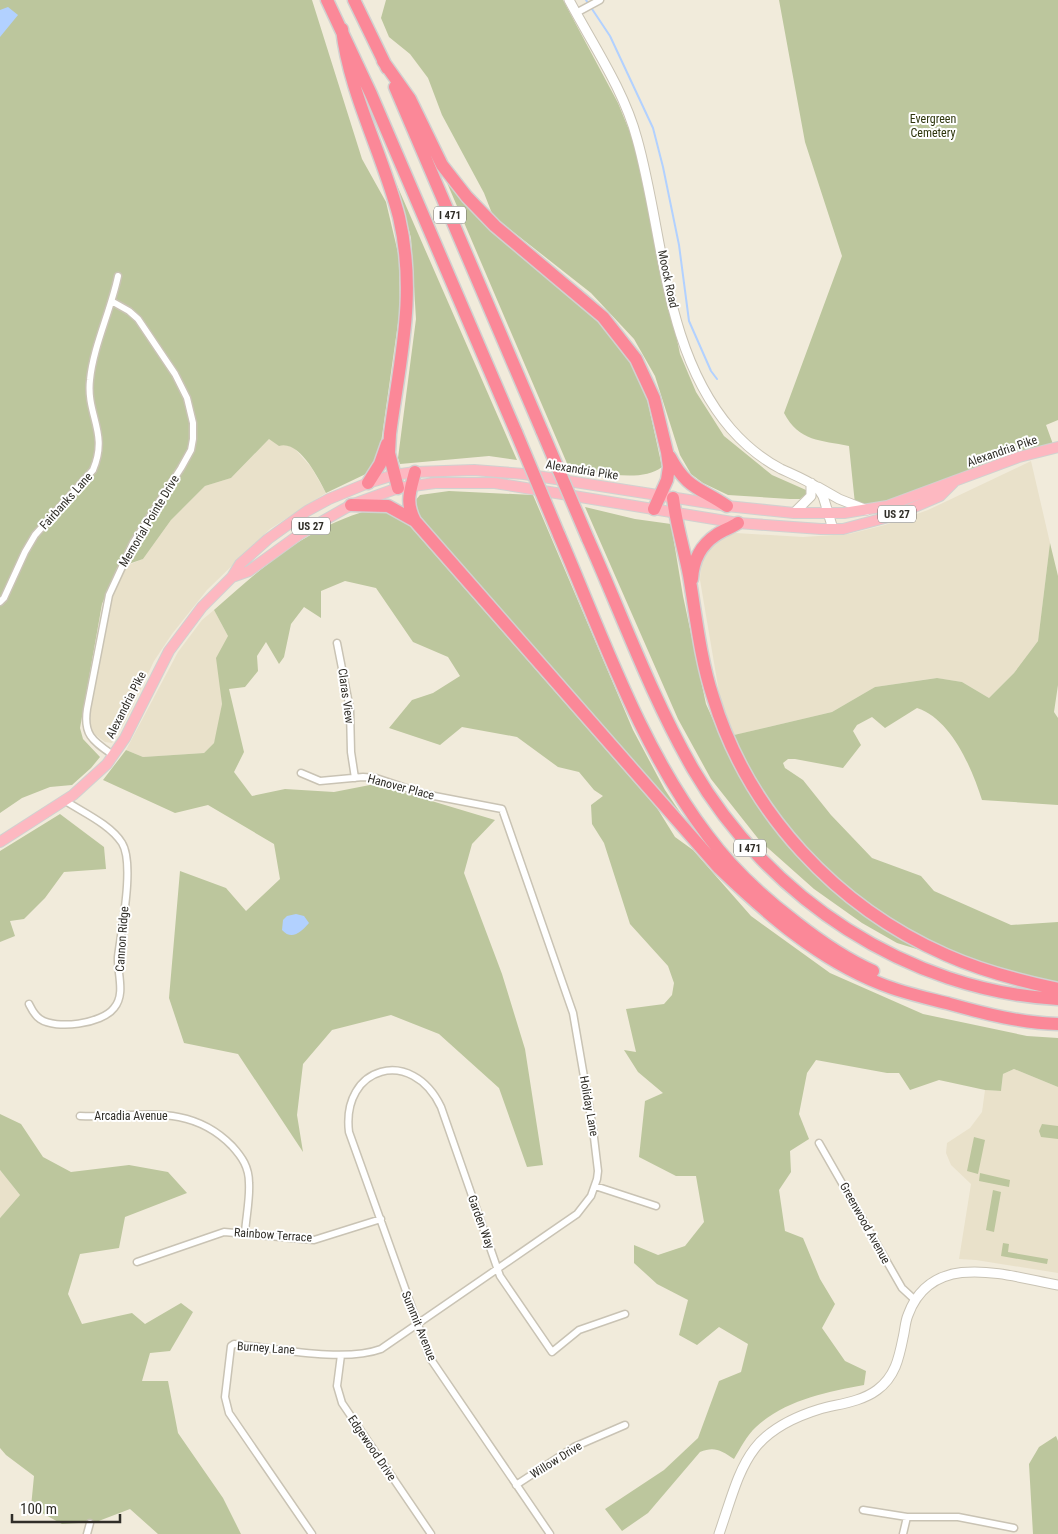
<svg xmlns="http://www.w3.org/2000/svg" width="1058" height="1534" font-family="'Roboto Condensed',sans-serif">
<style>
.built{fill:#e9e1ca}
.green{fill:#bcc69d}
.water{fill:#b2d1ff}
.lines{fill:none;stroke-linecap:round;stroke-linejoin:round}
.stream{stroke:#b2d1ff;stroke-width:2}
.minor-casing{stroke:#c9c3b4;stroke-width:9}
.secondary-casing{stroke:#c9c3b4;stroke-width:11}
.primary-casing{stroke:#d1d1d0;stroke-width:12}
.motorway-casing{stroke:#d1d1d0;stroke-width:15}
.minor{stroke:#fff;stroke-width:6}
.secondary{stroke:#fff;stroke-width:9}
.primary{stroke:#fdb8c1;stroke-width:10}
.motorway{stroke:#fb8898;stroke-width:12}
.motorway-bridge-casing{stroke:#d1d1d0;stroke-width:15;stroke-linecap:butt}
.motorway-bridge{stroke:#fb8898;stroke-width:12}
.labels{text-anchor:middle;stroke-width:4;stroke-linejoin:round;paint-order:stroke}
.shield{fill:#fff;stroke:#6e6d68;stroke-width:1}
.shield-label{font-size:11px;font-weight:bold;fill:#302e28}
.park-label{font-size:12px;fill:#2e360d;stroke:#fff}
.street-label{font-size:12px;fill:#302e28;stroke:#fff}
</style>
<rect width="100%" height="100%" fill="#f1ebdb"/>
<path class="built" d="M269 439 294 448 311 467 326 493 270 529 207 590 172 634 154 661 126 720 112 743 105 742 93 733 89 722 109 606 124 567 143 559 171 520 205 486 231 478Z
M1031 461 1050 543 1038 641 1014 673 989 698 962 682 936 678 875 687 832 712 734 735 720 698 700 580 701 564 705 553 716 542 726 534 736 533 803 537 849 534 885 525 928 510Z
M214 610 228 636 220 682 222 704 219 726 214 743 204 753 143 757 126 750 178 652 202 620Z
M1014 1069 1058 1087V1273L976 1260 959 1259 971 1184 951 1165 946 1153 947 1143 970 1128 982 1112 985 1090 1001 1091 1003 1074Z
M0 1170 20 1195 0 1218Z"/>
<path class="green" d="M0 0H312L362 159 386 202 399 257 400 309 379 457 372 471 326 493C318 478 300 440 279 446L269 439 231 478 205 486 171 520 143 559 117 568 102 604 80 728 83 739 100 757 91 768 72 785 50 787 22 798 0 813Z
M386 0H563L618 103 638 152 680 354 696 392 724 436 772 475 806 490V494L800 499H790L728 495 703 483 691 474 680 455 655 376 634 339 591 293 493 216 484 193 442 115 428 78 410 54 389 37 381 18Z
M779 0H1058V420L1046 425 1054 447 887 506 855 504 849 446C821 440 799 442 784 413L842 256 805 142Z
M445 178 468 208 598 318 622 346 645 389 662 467C640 484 595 471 569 468Z
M396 183 517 460 489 456 400 464 398 458 416 319 411 238Z
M449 491 533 495 633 730 665 790 698 839 433 535 416 512 414 502 420 495Z
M585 507 635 519 671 524 683 596 706 704 727 751 765 817 806 866 858 911 920 950 897 943 862 923 814 889 760 841 711 779 678 719Z
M369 510H382L409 525 657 808 675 837 693 850 751 916 830 973 923 1014 1027 1036 1058 1038V1087L1014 1069 1003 1074 1001 1091 985 1090 939 1080 910 1090 899 1073H887L816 1060 807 1073 799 1114 809 1139 790 1151 791 1172 779 1190 785 1231 803 1238 820 1279 835 1304 822 1328 845 1361 866 1371 864 1385C827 1392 785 1400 756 1427 747 1435 740 1449 734 1459 721 1450 714 1446 700 1452L648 1513 622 1531 605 1509 664 1470 698 1438 719 1381 741 1372 748 1344 719 1327 697 1345 679 1335 688 1300 657 1284 634 1263V1245L658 1255 685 1246 704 1222 696 1176H676L639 1157 645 1101 663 1093 638 1072 624 1050 636 1052 626 1009 664 1004 672 995 674 983 668 966 630 924 604 843 592 824 591 805 603 796 594 790 579 772 558 767 517 737 462 727 440 745 389 728 412 700 433 693 460 676 448 657 413 642 376 588 345 581 321 591V618L304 607 291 624 284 657 279 664 266 642 257 656 258 671 245 687 229 689 244 752 234 772 252 796 285 789 334 792 375 784 495 820 472 844 464 873 502 974 525 1049 543 1165 527 1167 499 1088 439 1034 391 1015 332 1030 303 1064 297 1115 303 1152 238 1054 184 1043 169 998 180 871 226 888 246 911 280 879 274 844 208 805 175 813 103 780 126 750 143 757 204 753 214 743 222 704 216 658 228 636 214 610C264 566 304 529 369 510Z
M1050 543 1058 576V685L1054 712 1058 718V805L982 800C972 768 951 719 917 708L885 728 872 717 857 725 853 731 861 745 843 768 795 759H788L783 763 785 768 803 780 831 815 872 858 921 876 934 891 1011 925 1058 922V983C1010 972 958 960 914 934 849 897 789 843 753 776 746 763 740 749 734 735L832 712 875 687 937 678 962 682 989 698 1014 673 1038 641Z
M60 814 104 847 106 869 64 872 45 898 24 919 10 921 15 936 0 942V851Z
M0 1114 21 1124 43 1157 71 1172 129 1165 168 1172 187 1193 125 1217 119 1248 80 1254 68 1294 82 1324 132 1313 145 1324 181 1303 193 1312 170 1351 150 1353 142 1381H168L178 1433 223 1498 241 1534H158L130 1509 96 1522 62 1524 31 1507 34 1476 6 1455 0 1448V1218L20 1195 0 1170Z
M1042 1124 1058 1126V1139L1041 1137 1039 1131Z
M974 1137 985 1140 978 1174 967 1171Z
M980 1173 1010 1180 1009 1187 979 1181Z
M993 1190 1001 1192 994 1232 986 1230Z
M1003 1243 1009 1244 1008 1252 1048 1259 1047 1264 1001 1256Z
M1056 1436 1058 1441V1534H1033L1029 1464 1039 1447Z"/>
<path class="water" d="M8 7 18 15 0 37V10Z
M296 914 304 916 309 923C301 932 292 941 282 930L283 920 287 916Z"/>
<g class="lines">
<path class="stream" d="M586 0 610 36 653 128 663 167 679 245 689 321 711 371 717 379"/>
<g class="minor-casing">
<path id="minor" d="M576 13 600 0
M113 302 129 311 138 319 175 374 187 398 193 423V439L191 450 181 468 133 543 109 595 87 709C83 735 93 741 113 755
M0 602 4 598 25 552 35 535 93 470C109 433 86 415 90 380 93 347 111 310 118 276
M337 643 350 709 351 752 355 778
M301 773 320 781 363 777 376 778 424 794 502 809 573 1013 593 1129 598 1171 597 1179 591 1196 577 1214 381 1349C343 1363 275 1348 234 1344L231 1346 225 1397 229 1413 312 1534
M29 1004C32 1010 34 1015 40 1019 56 1030 102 1024 114 1008 126 994 117 973 118 957 121 931 135 864 122 843 110 824 82 812 64 800
M80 1116C135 1119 187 1100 232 1146 242 1157 249 1167 249 1183 250 1199 246 1217 245 1233
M819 1143 902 1288 915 1300
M595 1186 656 1206
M137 1262 224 1232 314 1240 381 1219
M341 1355 337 1386 342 1403 431 1534
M516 1485 574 1447 625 1425
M863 1510 907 1517H958L1014 1528
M87 1534 90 1523
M550 1534 430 1358 349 1132C341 1066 412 1046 441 1107L500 1276 552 1352 579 1330 625 1314
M903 1534 907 1517"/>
</g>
<g class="secondary-casing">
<path id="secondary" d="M569 0C593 45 624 90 637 139 664 235 663 350 731 429 745 445 762 459 781 469 794 475 807 480 818 488L823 496 833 529
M818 487 839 499 867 510
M794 513 811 496V483
M719 1534C742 1467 745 1432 820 1409 838 1404 861 1402 877 1390 895 1377 899 1358 903 1338 905 1330 905 1322 908 1315 932 1249 1007 1276 1058 1285"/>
</g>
<g class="primary-casing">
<path id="primary" d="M232 577 249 571 300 534 351 505 398 488 435 483H495L738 523 821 529H843L896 515 940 496 954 482
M0 842 73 795 107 764 125 738 169 651 202 607 232 577 240 564 268 539 307 511 329 499 368 483 394 475 415 472 474 470 524 474 727 506 794 513H844L887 506 1019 457 1058 447"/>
</g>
<g class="motorway-casing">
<path id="motorway" d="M327 0 371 94 516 432
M354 0 387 68
M342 29C349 93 383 154 399 217 417 294 400 358 390 434L389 453 398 488
M383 61 410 99 442 165 467 197 495 226 603 317 636 359 654 398 667 452 669 467 667 480 654 509
M395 87 542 431
M670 457C687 489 699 487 727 506
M415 472C410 492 405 502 415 521L719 868C768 915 818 959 881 984 903 993 927 998 950 1004 986 1014 1021 1023 1058 1024
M368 483 380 464 387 444
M673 498C676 524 684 549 689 575 696 616 700 658 713 697 748 813 837 907 946 955 982 971 1020 981 1058 989
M351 505 388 506 415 521
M559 535C603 637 640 747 708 836 733 870 764 898 797 923 820 941 846 959 873 971
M588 539C622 615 651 696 693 769 768 898 908 991 1058 999
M692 579C693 561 701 545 716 535 723 530 731 528 738 523"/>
</g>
<use href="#minor" class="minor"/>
<use href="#secondary" class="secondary"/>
<use href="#primary" class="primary"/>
<use href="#motorway" class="motorway"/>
<g class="motorway-bridge-casing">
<path id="motorway-bridge" d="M542 431 588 539
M516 432 559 535"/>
</g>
<use href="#motorway-bridge" class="motorway-bridge"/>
</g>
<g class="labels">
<g class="shield">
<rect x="434" y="206.5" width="32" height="17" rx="4"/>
<rect x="878" y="505.5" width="38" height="17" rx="4"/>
<rect x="292" y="517.5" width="38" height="17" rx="4"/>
<rect x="734" y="839.5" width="32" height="17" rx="4"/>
</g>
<g class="shield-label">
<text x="450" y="219">I 471</text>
<text x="897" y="518">US 27</text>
<text x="311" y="530">US 27</text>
<text x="750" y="852">I 471</text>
</g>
<g class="park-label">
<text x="933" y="123">Evergreen<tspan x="933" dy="14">Cemetery</tspan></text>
</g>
<g class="street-label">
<text transform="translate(668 279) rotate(78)" y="4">Moock Road</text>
<text transform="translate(1002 451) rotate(-19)" y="4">Alexandria Pike</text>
<text transform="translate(582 470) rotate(9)" y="4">Alexandria Pike</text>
<text transform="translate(66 501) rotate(-48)" y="4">Fairbanks Lane</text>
<text transform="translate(149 521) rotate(-59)" y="4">Memorial Pointe Drive</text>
<text transform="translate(346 696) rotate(82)" y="4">Claras View</text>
<text transform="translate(126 705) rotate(-63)" y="4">Alexandria Pike</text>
<text transform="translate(401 787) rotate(15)" y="4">Hanover Place</text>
<text transform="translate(122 939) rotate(-86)" y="4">Cannon Ridge</text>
<text transform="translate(589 1106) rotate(80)" y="4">Holiday Lane</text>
<text x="131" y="1120">Arcadia Avenue</text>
<text transform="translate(481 1222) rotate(70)" y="4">Garden Way</text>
<text transform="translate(865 1223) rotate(61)" y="4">Greenwood Avenue</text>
<text transform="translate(273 1235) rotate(4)" y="4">Rainbow Terrace</text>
<text transform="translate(419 1326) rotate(68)" y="4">Summit Avenue</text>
<text transform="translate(266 1348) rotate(4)" y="4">Burney Lane</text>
<text transform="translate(372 1448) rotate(56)" y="4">Edgewood Drive</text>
<text transform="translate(556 1460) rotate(-32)" y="4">Willow Drive</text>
</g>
</g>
<path d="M12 1514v8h108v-8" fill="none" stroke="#302e28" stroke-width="2.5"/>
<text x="20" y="1514" font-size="15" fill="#302e28" stroke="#ffffff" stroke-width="4" paint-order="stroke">100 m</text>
</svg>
